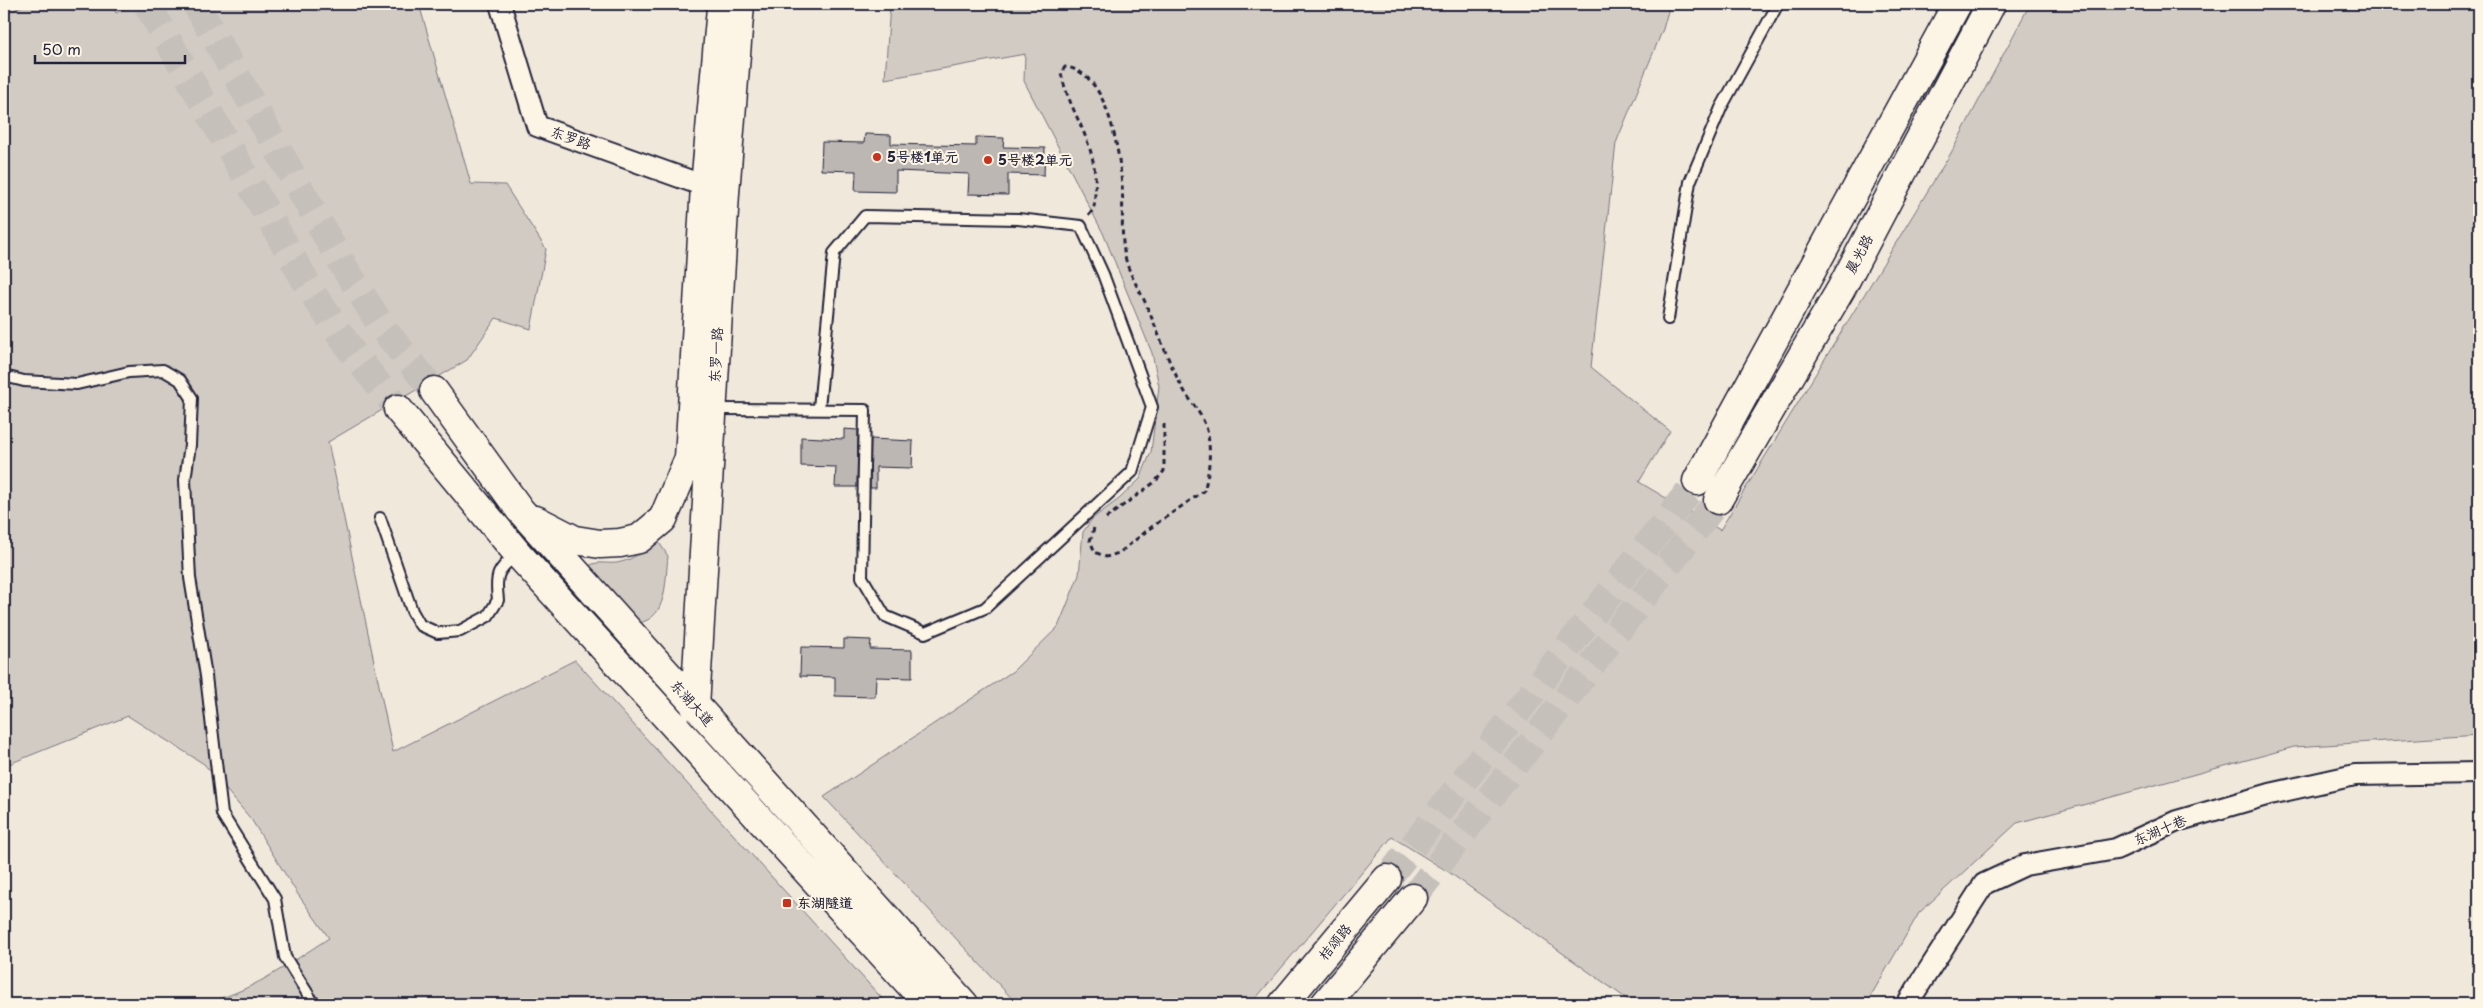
<svg xmlns="http://www.w3.org/2000/svg" width="2483" height="1008" font-family="'Playpen Sans','LXGW WenKai TC',sans-serif">
<style>
.green{fill:#d1cbc3;stroke:#7a767f}
.building{fill:#bcb7b3;stroke:#22223b}
.lines{fill:none;stroke-linecap:round;stroke-linejoin:round}
.secondary-tunnel{stroke:#c6c0bb;stroke-width:28;stroke-dasharray:28 14;stroke-linecap:butt}
.primary-tunnel{stroke:#c6c0bb;stroke-width:28;stroke-dasharray:28 14;stroke-linecap:butt}
.service-casing{stroke:#22223b;stroke-width:14}
.minor-casing{stroke:#22223b;stroke-width:24}
.secondary-casing{stroke:#22223b;stroke-width:31}
.primary-casing{stroke:#22223b;stroke-width:31}
.path{stroke:#22223b;stroke-width:3;stroke-dasharray:5 4;stroke-linecap:butt}
.service{stroke:#fcf5e5;stroke-width:10}
.minor{stroke:#fcf5e5;stroke-width:20}
.secondary{stroke:#fcf5e5;stroke-width:28}
.primary{stroke:#fcf5e5;stroke-width:28}
.poi-dot{fill:#c8321e;stroke:#fcf5e5;stroke-width:2}
.labels{text-anchor:middle;stroke-width:4;stroke-linejoin:round;paint-order:stroke}
.street-label{font-size:14px;fill:#22223b;stroke:#fcf5e5}
.poi-label{font-size:14px;font-weight:bold;fill:#22223b;stroke:#fcf5e5;text-anchor:start}
</style>
<rect width="100%" height="100%" fill="#efe8db"/>
<filter id="ink" filterUnits="userSpaceOnUse"><feTurbulence type="fractalNoise" baseFrequency=".02" numOctaves="2"/><feDisplacementMap in="SourceGraphic" scale="10" xChannelSelector="R" yChannelSelector="G"/><feConvolveMatrix kernelMatrix="1 2 1 2 8 2 1 2 1" color-interpolation-filters="sRGB"/></filter>
<g filter="url(#ink)">
<path class="green" d="M4 4 13 11 25 4H112L116 13 133 4H419L471 184 505 185 546 249 531 329 496 318 467 360 328 442 393 752 575 660 887 1004H200C250 993 287 965 329 938L297 893 251 819 204 764 128 716 4 766Z
M890 4H1670L1663 29 1616 143 1591 367 1670 431 1639 482 1720 530 1951 153 2030 4H2479V735L2294 747 2017 823 1919 913 1866 1004H1634L1450 873 1392 837 1251 1004H1017L824 797 1013 671 1058 627 1079 575 1083 532 1092 519 1119 499 1140 479 1151 452 1159 386 1152 353 1103 233 1024 81 1025 54 885 79Z
M658 541 668 556C665 580 668 620 637 623L584 569C598 558 606 566 621 562 635 559 646 548 658 541Z"/>
<path class="building" d="M865 134 891 135V144L976 146V137L1004 138 1003 147 1045 148 1044 175 1008 174V195L968 194 969 174 896 171V192L855 191 856 171 821 170 822 142 864 143Z
M844 429 858 430 857 487H835L836 467 801 466V437L844 439Z
M871 439 913 441 912 468 876 467V488H870Z
M844 639 871 640 870 649 912 650V678L876 677 875 697 835 696V677L800 676 801 647 844 648Z"/>
<g class="lines">
<path class="secondary-tunnel" d="M147 4 313 294 353 353 398 409
M196 4 341 262 384 330 434 391"/>
<path class="primary-tunnel" d="M1387 879 1697 481
M1413 898 1718 500"/>
<g class="service-casing">
<path id="service" d="M1668 319 1690 182 1721 108 1778 4
M4 376 24 381 77 384 129 372 163 370 180 380 192 398 190 445 185 480 190 578 206 676 222 814 275 899 285 957 314 1004
M715 409 865 410 862 577 885 616 925 633 985 608 1132 472 1152 407 1103 274 1081 226 1018 219 865 216 834 253 819 408
M380 518 412 611 420 625 438 633 460 631 488 616 498 600C495 575 497 570 517 554"/>
</g>
<g class="minor-casing">
<path id="minor" d="M500 4 537 126 716 190
M1907 1004 1984 884 2025 865 2116 849 2177 821 2270 794 2355 775 2479 773"/>
</g>
<g class="secondary-casing">
<path id="secondary" d="M434 391 520 510 964 1004
M398 409 518 554 928 1004
M536 520 575 540 600 544 620 543 639 539 663 519 689 458 705 186 721 8
M695 707 725 193 740 4"/>
</g>
<g class="primary-casing">
<path id="primary" d="M1697 481 1957 4
M1718 500 1841 289 1991 4
M1283 1004 1387 879
M1325 1004 1413 898"/>
</g>
<path class="path" d="M1089 215C1095 208 1095 203 1095 194 1099 143 1071 118 1061 73L1065 67C1108 71 1119 151 1122 185 1124 209 1120 232 1125 256 1128 272 1138 287 1145 302 1157 329 1167 359 1181 385 1189 401 1205 416 1208 435 1211 453 1209 474 1204 491L1153 526 1119 553 1106 557 1095 552 1090 541 1094 528
M1106 518 1155 482 1164 471V423"/>
<use href="#service" class="service"/>
<use href="#minor" class="minor"/>
<use href="#secondary" class="secondary"/>
<use href="#primary" class="primary"/>
</g>
</g>
<g class="poi-dot">
<circle cx="877" cy="157" r="5"/>
<circle cx="988" cy="160" r="5"/>
<rect x="782" y="898" width="10" height="10" rx="2.5"/>
</g>
<g class="labels">
<g class="street-label">
<text transform="translate(571 138) rotate(20)" y="5">东罗路</text>
<text transform="translate(1859 254) rotate(-62)" y="5">晨光路</text>
<text transform="translate(716 355) rotate(-87)" y="5">东罗一路</text>
<text transform="translate(692 703) rotate(48)" y="5">东湖大道</text>
<text transform="translate(2160 830) rotate(-23)" y="5">东湖十巷</text>
<text transform="translate(1335 942) rotate(-50)" y="5">桔颂路</text>
</g>
<g class="poi-label">
<text x="887" y="162">5号楼1单元</text>
<text x="998" y="165">5号楼2单元</text>
<text x="797" y="908">东湖隧道</text>
</g>
</g>
<rect width="2483" height="1008" fill="none" stroke="#fcf5e5" stroke-width="20"/>
<rect x="10" y="10" width="2463" height="988" fill="none" stroke="#22223b" stroke-width="2" filter="url(#ink)"/>
<path d="M35 55v8h150v-8" fill="none" stroke="#22223b" stroke-width="2.5"/>
<text x="42" y="55" font-size="15" fill="#22223b" stroke="#fcf5e5" stroke-width="4" paint-order="stroke">50 m</text>
</svg>
